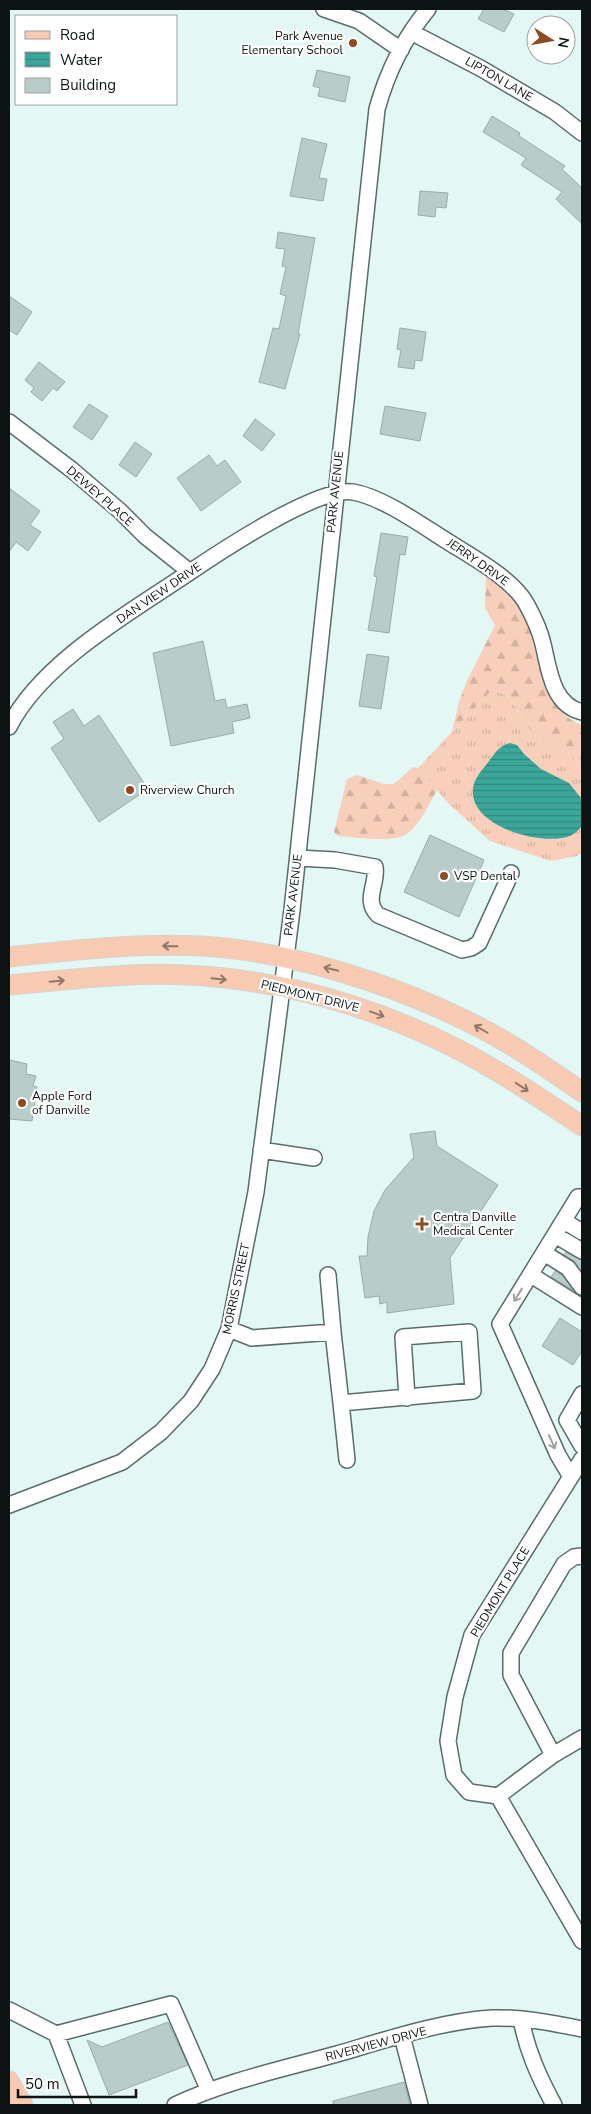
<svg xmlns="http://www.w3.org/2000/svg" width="591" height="2114" font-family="'Nunito Sans',sans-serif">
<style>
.grass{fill:url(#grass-tufts)}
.forest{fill:url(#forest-firs)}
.water{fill:url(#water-rules)}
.building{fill:#b8ccc9;stroke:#99aca9}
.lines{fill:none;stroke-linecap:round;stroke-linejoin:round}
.minor-casing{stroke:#5a6c69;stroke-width:18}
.major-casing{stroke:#d3d5d4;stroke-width:21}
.minor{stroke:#fff;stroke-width:15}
.major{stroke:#f9cab2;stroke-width:19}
.oneway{stroke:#8e786a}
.oneway2{stroke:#9ea1a0}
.poi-dot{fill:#8f4a22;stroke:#fff;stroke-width:2}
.labels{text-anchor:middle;stroke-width:4.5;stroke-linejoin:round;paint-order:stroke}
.poi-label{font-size:12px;fill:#0c1312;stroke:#fff;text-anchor:start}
.street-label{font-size:12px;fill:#0c1312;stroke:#fff}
</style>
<defs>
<pattern id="grass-tufts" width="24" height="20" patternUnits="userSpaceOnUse" patternTransform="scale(1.25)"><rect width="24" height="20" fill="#f8cfba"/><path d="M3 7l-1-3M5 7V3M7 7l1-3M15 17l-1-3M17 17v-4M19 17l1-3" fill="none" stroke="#d3b19f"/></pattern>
<pattern id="forest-firs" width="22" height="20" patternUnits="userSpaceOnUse" patternTransform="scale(1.25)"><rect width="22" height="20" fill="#f8cfba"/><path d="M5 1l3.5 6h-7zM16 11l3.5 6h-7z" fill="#d3b19f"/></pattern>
<pattern id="water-rules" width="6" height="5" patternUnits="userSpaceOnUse" patternTransform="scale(1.25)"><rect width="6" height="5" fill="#3ba79b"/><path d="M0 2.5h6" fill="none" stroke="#30877d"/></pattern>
</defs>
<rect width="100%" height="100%" fill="#e3f7f4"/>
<path class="grass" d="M492 690C521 696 514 715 533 733 547 746 569 750 582 765V853L577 856 551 861 490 841 448 803 418 768Z"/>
<path class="forest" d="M486 577C494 583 505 588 511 595 543 632 532 706 582 725V765C569 750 547 746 533 733 514 715 521 695 492 690L452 732 459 702 467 681 495 625 485 608Z
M413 767 418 768 437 790C429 804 419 827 405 835 391 843 354 837 338 836L334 832 347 779 357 775 384 784H394Z"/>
<path class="water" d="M510 743 517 745 524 754 541 769 569 783 581 798 582 826C578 831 573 835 567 837 539 845 468 826 473 788 474 780 480 772 486 765 493 756 498 746 510 743Z"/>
<path class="building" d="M484 9H503L514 14 504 32 478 19Z
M317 70 350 77 345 102 318 96 320 88 313 86Z
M492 116 520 133 519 136 565 166 562 169 582 188V224L556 199 562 192 521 165 526 158 483 132Z
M302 138 327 144 319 178 327 179 323 201 290 196Z
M420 191 448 193 446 208 436 207 435 217 418 215Z
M278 232 315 238 298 334H300L285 389 259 382 273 328 279 329 286 296 280 294 286 267 282 266 285 249 276 248Z
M9 296 32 312 17 335 9 330Z
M400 328 426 332 422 361 415 360 414 369 398 367 401 350 397 349Z
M39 362 65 382 57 391 53 388 42 401 31 392 34 388 25 380Z
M89 404 108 416 92 440 73 427Z
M385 406 426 413 420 441 380 434Z
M255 419 275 434 262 451 243 436Z
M135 442 152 454 136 477 119 465Z
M209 455 217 466 225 460 241 482 201 511 177 478Z
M9 488 40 511 30 525 41 532 28 551 16 542 9 552Z
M381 533 408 537 405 555 400 554 389 633 368 630 377 577 374 576Z
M203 641 215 701 225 699 227 708 247 704 250 718 232 722 234 733 171 746 153 653Z
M367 654 389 657 381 709 359 706Z
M73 709 84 726 99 715 148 789 99 822 51 748 64 739 53 722Z
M430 835 484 860 459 917 404 892Z
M9 1060 27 1064 26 1074 36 1076 33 1086 37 1087 32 1121 9 1119Z
M435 1131 437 1146 498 1185 450 1258 454 1304 387 1313V1302L380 1304 379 1296 365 1298 359 1256H367L368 1237 374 1211 385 1190 414 1157 410 1134Z
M566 1252 582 1260V1272L575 1262 564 1255Z
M555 1271 562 1275 573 1290 551 1277Z
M560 1318 582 1332V1351L573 1365 542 1346Z
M168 2022 188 2065 109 2095 87 2040 102 2047Z
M404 2082 410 2105H333V2101Z"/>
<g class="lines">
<g class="minor-casing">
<path id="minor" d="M324 9 359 21 401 50
M411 32 482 69 555 112 582 133
M9 422 72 470 120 511 145 536 190 572
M9 727C41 663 129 613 187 574 218 553 318 486 353 492 383 497 424 527 450 543 474 558 514 580 527 605 533 616 540 631 543 644 549 669 552 705 582 712
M298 858 335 860 375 867C378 884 363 900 378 915L462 950 471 948 479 943 511 873
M261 1150 314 1158
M564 1221 582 1232
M555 1235 582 1251
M544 1253 568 1268 582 1287
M328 1275 333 1332
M531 1275 582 1307
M229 1329 252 1338 333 1332 341 1403 473 1391 469 1332 403 1337 407 1398
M582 1394 567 1420 582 1446
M341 1403 347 1460
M571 1477 558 1455 500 1324 578 1197H582
M9 1505 122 1462 161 1432 191 1401 212 1369 229 1329 256 1192 292 910 377 109C387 73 404 38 428 9
M553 1755 511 1675V1653L564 1564 574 1557 582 1556
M498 1796 469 1792 454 1775 448 1741 455 1697 472 1635 582 1459
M498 1796 582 1941
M498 1796 553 1755 582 1738
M9 2010 56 2034
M521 2019C527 2051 539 2077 554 2105
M402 2036 420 2105
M83 2105 56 2034 171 2004 209 2091
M175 2105C226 2081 283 2069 337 2054 385 2040 442 2021 492 2018 522 2017 553 2023 582 2029"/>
</g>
<g class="major-casing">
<path id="major" d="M9 957C73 950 137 943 201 946 291 951 393 984 473 1024 511 1043 547 1068 582 1092
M9 985C68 980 127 972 186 975 296 980 406 1016 500 1073 528 1090 555 1108 582 1126
M9 2081 23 2105"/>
</g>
<use href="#minor" class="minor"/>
<use href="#major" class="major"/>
</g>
<defs><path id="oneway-shaft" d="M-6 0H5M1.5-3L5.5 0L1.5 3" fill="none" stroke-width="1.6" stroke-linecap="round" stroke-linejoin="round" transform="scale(1.25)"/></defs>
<g class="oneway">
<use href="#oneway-shaft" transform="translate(170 946) rotate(-179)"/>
<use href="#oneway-shaft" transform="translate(331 969) rotate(-166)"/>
<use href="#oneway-shaft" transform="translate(219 979) rotate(6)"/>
<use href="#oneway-shaft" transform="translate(57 981) rotate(-5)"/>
<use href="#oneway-shaft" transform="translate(377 1014) rotate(20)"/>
<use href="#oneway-shaft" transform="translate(481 1029) rotate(-150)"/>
<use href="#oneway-shaft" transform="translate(522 1087) rotate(33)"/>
</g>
<g class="oneway2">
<use href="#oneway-shaft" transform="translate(518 1295) rotate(122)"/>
<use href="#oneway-shaft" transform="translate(552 1442) rotate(66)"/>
</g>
<g class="poi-dot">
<circle cx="353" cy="43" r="5"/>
<circle cx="130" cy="790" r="5"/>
<circle cx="444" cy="876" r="5"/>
<circle cx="22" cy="1103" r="5"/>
<path d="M419.5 1216.5h5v5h5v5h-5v5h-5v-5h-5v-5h5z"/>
</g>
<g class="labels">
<g class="poi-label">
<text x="343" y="40" text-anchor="end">Park Avenue<tspan x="343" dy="14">Elementary School</tspan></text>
<text x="140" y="794">Riverview Church</text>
<text x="454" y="880">VSP Dental</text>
<text x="32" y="1100">Apple Ford<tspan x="32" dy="14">of Danville</tspan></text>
<text x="433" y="1221">Centra Danville<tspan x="433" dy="14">Medical Center</tspan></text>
</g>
<g class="street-label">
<text transform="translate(499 79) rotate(30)" y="4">LIPTON LANE</text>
<text transform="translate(335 492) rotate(-84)" y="4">PARK AVENUE</text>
<text transform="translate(100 496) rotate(41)" y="4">DEWEY PLACE</text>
<text transform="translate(478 562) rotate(35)" y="4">JERRY DRIVE</text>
<text transform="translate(159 593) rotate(-34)" y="4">DAN VIEW DRIVE</text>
<text transform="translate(293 895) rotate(-83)" y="4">PARK AVENUE</text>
<text transform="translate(310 996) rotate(14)" y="4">PIEDMONT DRIVE</text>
<text transform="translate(236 1289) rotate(-78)" y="4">MORRIS STREET</text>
<text transform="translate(500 1592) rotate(-59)" y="4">PIEDMONT PLACE</text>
<text transform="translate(376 2044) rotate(-15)" y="4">RIVERVIEW DRIVE</text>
</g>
</g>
<rect width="591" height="2114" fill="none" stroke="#0c1312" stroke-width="20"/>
<rect x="15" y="15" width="162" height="90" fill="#ffffff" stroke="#9ea1a0"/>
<rect x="25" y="31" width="25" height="8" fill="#f9cab2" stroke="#9ea1a0"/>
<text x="60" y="40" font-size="15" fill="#0c1312">Road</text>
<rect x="25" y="52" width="25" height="15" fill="url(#water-rules)" stroke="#9ea1a0"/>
<text x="60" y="65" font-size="15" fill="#0c1312">Water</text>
<rect x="25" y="78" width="25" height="15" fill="#b8ccc9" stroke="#9ea1a0"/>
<text x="60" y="90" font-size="15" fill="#0c1312">Building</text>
<g transform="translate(551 40) rotate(101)"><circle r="24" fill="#ffffff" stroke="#9ea1a0"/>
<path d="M0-4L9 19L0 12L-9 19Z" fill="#8f4a22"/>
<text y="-8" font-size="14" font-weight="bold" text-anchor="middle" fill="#0c1312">N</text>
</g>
<path d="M18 2089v8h118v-8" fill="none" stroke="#0c1312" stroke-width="2.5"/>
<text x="25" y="2089" font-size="15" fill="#0c1312" stroke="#ffffff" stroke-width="4" paint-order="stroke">50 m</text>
</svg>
